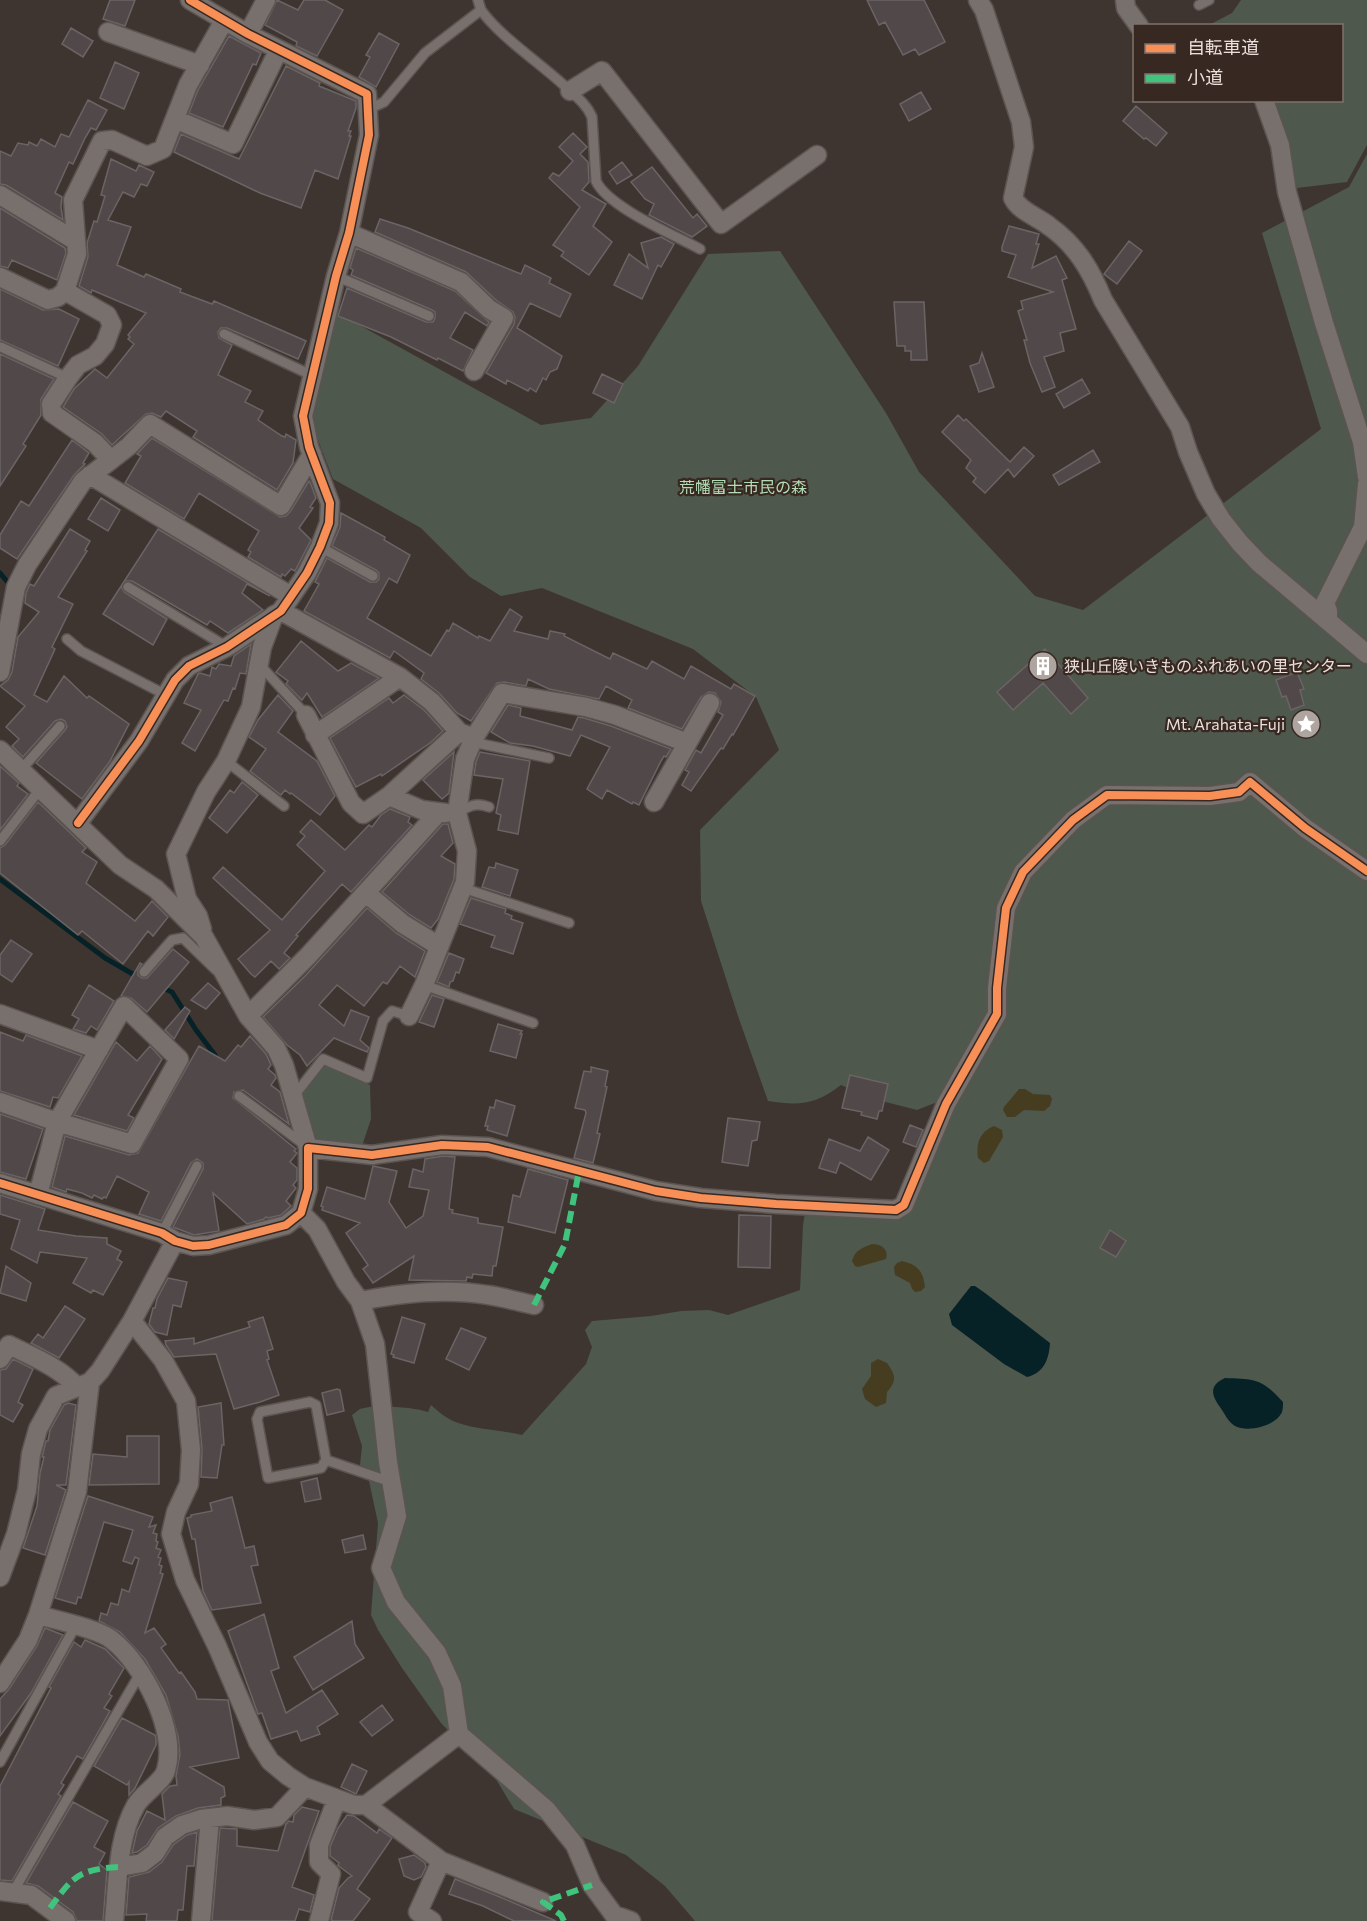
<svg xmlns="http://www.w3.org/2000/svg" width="1367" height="1921" font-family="Commissioner,'Noto Sans JP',sans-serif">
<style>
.green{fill:#4e584d}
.sand{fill:#463d21}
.water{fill:#062227}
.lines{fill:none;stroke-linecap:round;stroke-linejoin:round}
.stream{stroke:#062227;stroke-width:5}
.building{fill:#51484a;stroke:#6b6465;stroke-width:1.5}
.lane-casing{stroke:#5c5451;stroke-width:12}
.street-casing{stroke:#5c5451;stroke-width:21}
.lane{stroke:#78706d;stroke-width:9}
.street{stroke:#78706d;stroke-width:18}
.quiet{stroke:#40c37c;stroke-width:6;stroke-dasharray:12 6;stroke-linecap:butt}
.cycleway-casing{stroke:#382822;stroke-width:11}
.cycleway{stroke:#f78f57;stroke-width:8}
.labels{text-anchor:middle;stroke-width:4.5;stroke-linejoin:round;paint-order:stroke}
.park-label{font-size:16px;fill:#b2dcb4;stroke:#382822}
.poi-label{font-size:16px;fill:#eadfdb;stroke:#382822;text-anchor:start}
</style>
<rect width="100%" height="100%" fill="#3e3531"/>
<path class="green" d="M1241 0H1367V145L1347 182 1297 188 1287 144 1270 101 1342 100V26H1207L1232 13Z
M1367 154V1921H695L665 1886 626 1855 514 1809 488 1766 460 1743 441 1723 402 1668 378 1630 371 1615 378 1523 369 1481 360 1465 362 1446 352 1415C355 1413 357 1411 360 1409 373 1404 415 1407 428 1412L431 1405C436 1409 441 1414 446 1417 466 1430 499 1429 522 1435L586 1364 592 1347 585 1330 592 1321 651 1316 681 1311 709 1310 728 1315 800 1290 803 1225 806 1206 896 1210 945 1099 917 1110 874 1099 841 1085C815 1105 799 1106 768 1101L738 1016 701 901 700 830 779 750 756 697 693 649 542 588 501 596 470 577 421 528 333 479 309 417 332 310 541 425 591 418 638 366 708 254 780 251 886 413 919 472 1035 596 1083 610 1321 429 1262 233 1349 187Z
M326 1063 370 1085 371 1119 362 1146 312 1140 299 1097Z"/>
<path class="sand" d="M1019 1089H1025L1033 1094 1050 1095 1052 1099 1050 1106 1044 1111 1024 1110 1015 1117H1007L1003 1110 1004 1107Z
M994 1126 1002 1130 1003 1137 989 1161 984 1163 978 1158C976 1144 979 1132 994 1126Z
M872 1244C881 1244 889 1249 886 1259L858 1267 855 1266 852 1261C855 1250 862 1248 872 1244Z
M902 1261C918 1265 923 1271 925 1287L921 1291 915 1292 912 1289 910 1283 895 1275 894 1267 897 1263Z
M878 1359 887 1363C896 1376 897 1380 887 1392L886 1403 876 1407 865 1399 862 1389 871 1376V1363Z"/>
<path class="water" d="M971 1286H975L985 1293 1050 1343C1049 1359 1044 1373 1027 1377L1004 1364 952 1325 949 1314Z
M1225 1378C1256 1379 1262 1379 1283 1402 1283 1405 1283 1409 1282 1412 1276 1426 1248 1433 1235 1426 1228 1422 1225 1414 1220 1407 1211 1395 1209 1385 1225 1378Z"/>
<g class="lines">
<path class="stream" d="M0 573 10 585 9 588
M0 879 105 958 138 977
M160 987 172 992 196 1030 215 1055 217 1061"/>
</g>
<path class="building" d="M110 0H135L125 26 103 19Z
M277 0 298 10 304 0H325L343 10 317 56 296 46 297 42 265 25Z
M867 0H924L945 42 919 55 915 49 903 55 885 22 879 25Z
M71 28 93 41 83 57 62 44Z
M379 33 399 44 376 87 359 77 370 57 366 55Z
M229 36 261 53 256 65 253 64 223 127 189 113 198 90Z
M115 62 139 73 124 109 100 98Z
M286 66 320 83 319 86 356 101V108L348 131H351L349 136H351L338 179 315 170 301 208 260 193 174 152 181 134 239 159Z
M921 92 931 109 909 121 900 104Z
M88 100 107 110 96 130 91 128 85 138 73 164 69 162 55 193 62 197 61 207 63 220 6 185 0 184V151L11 156 18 143 28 145 29 142 37 146 41 139 55 147 61 134 69 137Z
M1136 106 1167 133 1156 146 1146 138 1144 139 1123 121Z
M573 133 587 147 580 154 588 162 589 182 582 190 606 204 593 226 612 242 589 275 561 256 564 252 553 245 580 207 549 178 553 173 559 176 573 161 559 147Z
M111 159 136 171 139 165 154 172 147 186 141 184 134 197 123 192 108 220 131 227 117 265 144 277 146 274 181 289 180 292 212 304 214 301 306 341 298 359 227 328H221L218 332 219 338 232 345 218 375 251 391 245 402 263 411 258 420 282 436 285 437 286 434 296 440 293 463 277 490 193 437 197 431 166 411 161 417 152 413 146 414 112 445 102 434 63 407 74 389 95 369 107 378 134 344 128 339 130 337 128 335 146 313 92 290 91 293 79 286 88 257 87 243 94 221 97 222 105 196 101 195Z
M622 162 632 175 617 184 609 172Z
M652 167 693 218 697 214 707 226 692 237 649 215 654 204 645 199 631 182Z
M0 208 65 248 66 253 57 280 12 260 8 268 0 266Z
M380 219 408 228 521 274 525 265 551 278 549 283 571 294 560 317 530 303 517 328 562 356 557 369 550 372 546 380 543 378 536 392 530 388 528 391 507 380 506 384 486 373 514 324 515 317 513 312 496 300 466 272 375 232Z
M1009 226 1039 234 1036 244H1039L1032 268 1056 256 1067 278 1062 280 1076 329 1060 333 1064 351 1044 357 1055 387 1042 392 1030 363 1024 340H1027L1018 311 1023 309 1021 301 1053 292 1008 277 1016 255 1002 251V247Z
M661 237 674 244 661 267 658 265 642 299 614 285 629 254 648 268 641 243Z
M1129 241 1142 251 1117 284 1104 274Z
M356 248 455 291 489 322 487 326 465 312 450 338 473 350 463 371 438 358 437 360 391 337 338 316 347 288 426 322H433L435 318V312L432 310 351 275 353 270 350 268Z
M0 289 43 310 59 309 79 319 58 366 0 340Z
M894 302H924L927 360H911V351H905V346H897Z
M982 353 994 387 979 392 970 366 979 363Z
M0 354 54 379 41 399V415L23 444 26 446 0 486Z
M602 374 623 384 614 403 593 393Z
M1082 379 1090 393 1064 408 1056 394Z
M958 415 964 421 966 419 1010 462 1024 447 1034 456 1014 477 1008 469 985 493 973 482 976 478 966 468 971 460 942 432Z
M152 438 280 517 286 516 290 512 309 481 310 482 316 498 310 507 313 508 299 528 311 540 295 571 291 569 285 576 282 574 281 577 248 557 251 552 248 550 259 531 199 493 184 519 125 483 141 456 137 454Z
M72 440 89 453 83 463 85 464 74 475 17 559 0 548V535L21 501 29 506Z
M1093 450 1100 462 1059 485 1053 475Z
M101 498 120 510 108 531 88 519Z
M341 513 385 537 384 540 410 555 397 583 389 578 367 618 431 656 447 630 449 631 453 623 478 638 479 636 490 641 510 609 522 617 514 631 548 639 550 631 565 634 564 636 610 659 613 653 647 669 652 661 684 679 691 666 731 689 734 684 755 696 733 735 732 734 723 749 721 748 691 791 682 785 689 772 685 770 696 750 701 753 723 715 718 712 721 702 715 693 709 692 701 697 682 729 628 708 632 700 606 686 599 699 549 689 528 679 526 686 504 682 497 683 471 721 457 713 439 693 421 679 424 673 394 651 390 658 304 611 319 584 315 582 327 558 370 582H376L379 579V573L376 570 332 546 340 527Z
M70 529 90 541 85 550 87 551 58 597 73 604 52 647 55 649 34 695 47 702 64 676 87 698 89 696 129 724 110 761 82 799 36 763 65 730 67 727 65 721 61 719 55 721 23 757 12 746 19 739 6 727 25 706 0 686 8 680 12 672 18 637 39 612 25 603 26 593 30 584 34 586Z
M158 529 270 596 247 584 242 593 263 610 228 633 210 621 207 625 132 581H125L121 586 124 592 167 619 153 645 103 614Z
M301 641 338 671 351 663 379 678 322 717 307 693 302 700 286 684 288 681 276 672Z
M251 644 246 674 240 673 235 689 233 688 228 701 224 700 195 751 182 743 201 710 184 703 198 674 200 673 210 676 212 667 216 669 219 664 231 666 234 656Z
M1045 649 1088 698 1071 714 1043 683 1013 710 997 692Z
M1297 672 1304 689 1300 690 1304 705 1291 710 1286 696 1282 697 1276 680Z
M278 695 293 711 278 732 317 761 335 796 320 815 291 793 290 794 285 790 281 795 250 771 266 749 249 737 258 720Z
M404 695 424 710 443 731 430 743 382 776 381 774 356 787 330 738 389 698 393 703Z
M508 705 521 708 520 716 572 730 578 717 584 718 611 726 671 749 666 757 664 756 661 761 639 805 633 802 632 804 607 790 602 799 587 789 610 747 581 735 570 756 533 746 510 743 491 732Z
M454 752 449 793 442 799 423 780Z
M480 752 530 761 518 834 498 830 501 815 496 813 503 779 474 775 476 762Z
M0 766 19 783 17 786 28 794 0 830Z
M242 782 258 795 227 833 209 818 230 790 234 793Z
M38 802 86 848 82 852 97 862 86 883 135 921 152 901 168 917 153 936 148 931 123 964 82 931 78 935 0 873V848L5 845Z
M390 809 410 817 408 822 412 825 351 892 342 884 296 935 298 936 284 953 290 958 279 969 271 961 255 977 251 974 238 959 270 930 213 878 223 867 282 920 325 871 297 845 305 836 300 832 311 820 345 850 369 825 372 827 381 815Z
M443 824H448L453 843 441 856 455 864 454 879 438 919 431 928 410 915 382 892Z
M496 863 518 870 510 896 482 887 489 867 495 868Z
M471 898 506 909 505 913 512 916 511 919 523 923 513 954 491 947 495 936 460 924Z
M367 908 396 933 425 951 415 977 400 966 387 984 383 982 364 1006 337 985 319 1005 344 1026 351 1010 369 1017 360 1040 369 1048 367 1052 334 1038 307 1066 300 1055 287 1045 263 1017 306 975Z
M11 940 32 954 12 982 0 974V955Z
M173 949 189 962 147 1012 131 998 121 996 140 963 142 964 138 970V975L142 978H147Z
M449 953 464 959 459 973 456 972 453 981 450 982 449 987 437 982Z
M208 983 220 993 206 1009 191 1000Z
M89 985 114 1001 97 1030 91 1026 86 1033 73 1029 79 1019 72 1015Z
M432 995 444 999 434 1027 419 1022Z
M185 1007 190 1011 174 1039 165 1030Z
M498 1024 522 1031 520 1034H522L516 1058 490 1051Z
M0 1032 23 1041 26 1035 82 1056 58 1098 53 1097 50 1107 0 1091Z
M250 1036 266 1054 271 1065 268 1069 275 1075 276 1078 271 1085 280 1092 289 1124 243 1090 234 1092 233 1098 296 1149 294 1151 297 1153 290 1162 297 1168V1180L293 1185 296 1188 286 1201 291 1206 281 1215 268 1218 266 1217 264 1219 247 1224 213 1193 219 1231 194 1235 173 1227 203 1169V1163L197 1159 191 1163 161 1221 139 1214 149 1192 117 1176 106 1198 104 1197 102 1199 94 1195 92 1198 82 1193 67 1189 66 1192 52 1187 65 1136 129 1155 138 1153 199 1046 225 1061 238 1045 241 1047Z
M116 1042 137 1061 150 1046 162 1059 128 1115 134 1118 127 1131 74 1115Z
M591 1067 608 1071 605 1086 607 1087 597 1133 600 1134 593 1163 574 1158 586 1113 585 1110 575 1108 584 1071 591 1072Z
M850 1075 888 1084 882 1111H879L877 1119 861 1115 862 1112 842 1108Z
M496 1100 515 1106 507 1136 487 1130 488 1126H485L490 1107 494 1108Z
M0 1114 43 1129 26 1179 0 1172Z
M728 1118 760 1122 757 1140 752 1141 748 1166 722 1162Z
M910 1125 923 1130 916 1147 903 1142Z
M868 1137 889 1150 871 1180 840 1162 836 1173 819 1168 829 1139 860 1151Z
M443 1156 455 1157 449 1209 453 1210 452 1213 478 1218V1223L503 1227 496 1266H493L492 1276 473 1274 472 1278 467 1277 466 1281 409 1280 414 1256 373 1283 363 1269 368 1265 346 1233 360 1223 322 1210 323 1207 321 1206 327 1187 365 1199 373 1166 397 1171 389 1202 406 1228 423 1216 429 1190 409 1187 413 1169 423 1172 425 1159Z
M528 1169 568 1180 555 1233 508 1222 513 1195 520 1197Z
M0 1195 45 1209 38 1230 76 1236 107 1238V1244L121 1251 117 1259 122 1262 103 1295 93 1290 91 1293 73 1283 87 1258 40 1252 37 1263 11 1249 20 1220 0 1214Z
M739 1215 771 1216 770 1268 738 1267Z
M1110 1230 1126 1241 1116 1257 1100 1248Z
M6 1266 31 1283 26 1301 0 1293Z
M168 1278 187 1282 181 1307 173 1305 167 1335 155 1332 149 1324 153 1308H155L157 1299Z
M65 1306 85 1319 59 1358 31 1343 38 1334 43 1338Z
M263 1317 273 1349 267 1351 269 1359 267 1360 279 1395 260 1402 234 1409 216 1354 174 1357 166 1345 165 1341 194 1338V1344L250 1327 248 1322Z
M402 1317 425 1324 414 1363 393 1357 394 1355 391 1354Z
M461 1328 486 1338 469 1370 446 1359Z
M13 1359 33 1369 18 1402 23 1405 13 1422 0 1415V1370L6 1369Z
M337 1389 340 1390 344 1411 327 1415 322 1393Z
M68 1403 76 1405 66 1485H56L66 1490 45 1555 23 1548 37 1506 40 1473 44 1457H42L46 1441H48L50 1430 64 1405Z
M221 1403 224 1445H222L217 1478 201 1477 202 1449 198 1407Z
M127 1436H159V1484L89 1485 93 1454 127 1457Z
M317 1478 321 1499 305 1502 301 1482Z
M88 1496 153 1517 149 1527 156 1525 153 1533 157 1534 156 1541 158 1542 156 1548 161 1550 158 1557 161 1558 159 1565 162 1566 160 1573 163 1574 145 1633 154 1628 166 1644 161 1648 179 1673 181 1672 195 1692 197 1699 228 1700 239 1758 190 1767 224 1787 225 1796 221 1798V1805L198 1808 176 1816 158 1828 147 1845 137 1852 132 1853 137 1831 147 1811 165 1820 162 1794 170 1786 177 1785 176 1776 180 1754 178 1736 166 1695 145 1659 120 1632 99 1621 101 1613 107 1615 111 1603 118 1605 122 1589 129 1592 139 1559 135 1557 132 1564 123 1561 133 1530 104 1522 81 1598 78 1597 76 1604 55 1598Z
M232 1497 245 1548 254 1546 258 1565 251 1566 261 1603 212 1610 203 1591 195 1539H192L187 1518 191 1517V1515L212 1511 210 1503Z
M363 1535 366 1549 345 1553 342 1540Z
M264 1614 279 1668 271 1671 286 1713 322 1690 338 1714 317 1727 320 1734 301 1741 297 1731 271 1739 262 1713 258 1714 228 1631Z
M352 1621 355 1644 364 1658 313 1690 294 1657Z
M45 1628 63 1635 31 1693 0 1736V1699L9 1689 37 1646Z
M85 1640 105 1649 124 1668 109 1694 112 1696 104 1708 110 1711 83 1759 77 1756 61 1783 64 1785 58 1794 61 1796 12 1881 0 1880V1786L51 1688 49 1687 74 1642 81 1647Z
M382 1705 393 1720 372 1736 360 1722Z
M122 1718 155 1735 156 1738V1745L135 1788 129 1795V1782L127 1785 94 1766Z
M352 1764 367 1771 356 1794 341 1787Z
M73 1802 108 1821 94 1847 105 1853 99 1864 107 1870 103 1921H77L73 1912 38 1886 26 1883Z
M302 1807 319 1811 292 1887 314 1895 310 1912 299 1909 295 1921H212L220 1828 237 1829V1846L278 1851 286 1824 289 1821 293 1822 294 1815Z
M347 1815 354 1816 377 1833 379 1829 392 1838 357 1889 370 1899 353 1921H334L331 1920 339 1888 348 1878 352 1876 340 1867 338 1865 339 1863 330 1856V1847L338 1828Z
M197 1832 194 1866H187L183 1910H178L177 1921H146L147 1914 126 1915 129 1877 149 1872 162 1862 173 1845 187 1835Z
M414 1855 425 1863 426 1867 421 1877 414 1880 404 1876 399 1859Z
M455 1879 500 1897 556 1921H514L483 1906 449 1894Z"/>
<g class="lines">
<g class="lane-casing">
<path id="lane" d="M1199 5 1209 0
M481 10C500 37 543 65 568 89 577 97 587 105 592 117L596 181C608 207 674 235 700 249
M369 109 384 102 425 53 481 10 478 0
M336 276 429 316
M224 334 311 375
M1 347 68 378
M320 547 373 576
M128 587 227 647
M67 639 81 651 166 695
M259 664 306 715
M472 742 549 758
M226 761 284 806
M20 771 60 726
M458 812C470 806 476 802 489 807
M0 841 41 788
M463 888 569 923
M144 972 172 940 183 938 216 970
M424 985 533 1023
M239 1096 306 1146
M294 1096 323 1059 367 1078 383 1021 392 1011 409 1016
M162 1233 197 1166
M310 1402 316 1405 326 1460 321 1468 268 1478 257 1419 260 1412Z
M326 1460 391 1482
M0 1762 76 1625
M13 1892 141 1672"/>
</g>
<g class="street-casing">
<path id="street" d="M978 0 984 10 1021 122 1024 147 1013 198C1019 211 1038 217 1049 226 1076 245 1091 270 1103 300L1180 427 1188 452 1206 494 1221 519 1240 543 1259 563 1367 654
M1125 0 1126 8 1139 26
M108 32 200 65
M248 34 266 0
M570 91 602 71 721 224 817 155
M1264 100 1280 145 1287 192 1324 323 1362 442 1367 477
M175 119 233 144 278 51
M0 195 76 241
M349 233 461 282 489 309 504 318 474 371
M0 277 48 300 58 297 65 291
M111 460 129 446 150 424 281 506 312 454
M90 475 291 596
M281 611 400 677 432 702 459 732 469 736
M1328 619V611L1325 603 1363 527 1367 484
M0 672 16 587 27 565 83 481 111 460 95 443 52 413 51 404 68 378 78 365 95 356 105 344 112 325 107 315 65 291 77 254 73 200 102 141 112 140 147 156 163 149 188 85 224 21
M306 715 351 803 363 814 389 796 459 732
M315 735 400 677
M0 750 120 865 156 889 204 937 248 1016 276 1048 284 1065 308 1148
M389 796 422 810 446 813
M654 802 710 703
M78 823 139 741 175 680 189 666 227 647 281 611 307 573 320 547 329 523 330 503 309 447 303 416 336 276 349 233 369 135 367 94 248 34 190 0
M366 893 403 924 439 946
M202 929 198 916 187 899 176 854 206 792 226 761 251 707 262 647 274 615
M0 1014 99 1050
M248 1016 308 956 439 812
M409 1016 424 985 465 882 467 851 457 813 465 759 474 738 502 693 586 707 615 715 687 743
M0 1102 57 1122 132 1144 179 1059 124 1006 57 1122 38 1195
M0 1183 162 1233 175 1241 193 1246 209 1245 286 1225 301 1213 308 1189V1148L372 1155 442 1145 488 1147 656 1191 701 1198 776 1204 896 1210 904 1205 946 1104 997 1014V988L1006 908 1023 872 1073 820 1107 795 1210 796 1239 792 1250 782 1305 828 1367 871
M301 1213 317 1229 346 1282 360 1301 375 1344 388 1462 397 1516 381 1568 396 1602 437 1653 452 1686 459 1734 547 1810 575 1845 592 1885 614 1915 631 1921
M360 1301C402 1293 445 1288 488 1295 503 1297 519 1302 534 1305
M132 1321 163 1360 186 1401 191 1450 189 1484 176 1512 171 1534 185 1580 217 1646 258 1742 270 1761 288 1776 305 1787 354 1805H366L459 1734
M0 1359 9 1345C33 1357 59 1367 77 1387
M0 1577 16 1534 27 1490 31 1454 38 1429 56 1396 90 1382 100 1371 132 1321 175 1241
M38 1615C56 1620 99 1629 112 1640 143 1664 178 1731 166 1770 163 1782 143 1793 136 1805 117 1838 118 1883 114 1921
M0 1683 28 1640 38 1615 77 1492 90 1382
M366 1805 441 1861 543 1902
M120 1867 142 1863 155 1853 165 1837 182 1825 201 1819 227 1816 254 1820 277 1817 305 1787
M0 1891 31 1895 66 1921
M201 1921 210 1818
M319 1921 331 1874 319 1862V1845L337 1799
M432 1921 418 1912 441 1861"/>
</g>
<use href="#lane" class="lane"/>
<use href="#street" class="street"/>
<path class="quiet" d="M534 1305 565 1244 579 1171
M50 1908C73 1876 79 1869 120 1867
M564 1921 561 1915 543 1902 592 1885"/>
<g class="cycleway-casing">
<path id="cycleway" d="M78 823 139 741 175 680 189 666 227 647 281 611 307 573 320 547 329 523 330 503 309 447 303 416 336 276 349 233 369 135 367 94 248 34 190 0
M0 1183 162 1233 175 1241 193 1246 209 1245 286 1225 301 1213 308 1189V1148L372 1155 442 1145 488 1147 656 1191 701 1198 776 1204 896 1210 904 1205 946 1104 997 1014V988L1006 908 1023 872 1073 820 1107 795 1210 796 1239 792 1250 782 1305 828 1367 871"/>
</g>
<use href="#cycleway" class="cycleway"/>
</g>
<defs>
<g id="building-disc" transform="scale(1.5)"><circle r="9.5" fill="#aea4a0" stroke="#382822"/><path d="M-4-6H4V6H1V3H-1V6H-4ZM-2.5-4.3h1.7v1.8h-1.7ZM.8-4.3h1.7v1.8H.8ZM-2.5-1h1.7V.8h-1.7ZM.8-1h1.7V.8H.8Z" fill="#fff"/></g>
<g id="sight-disc" transform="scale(1.5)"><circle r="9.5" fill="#aea4a0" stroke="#382822"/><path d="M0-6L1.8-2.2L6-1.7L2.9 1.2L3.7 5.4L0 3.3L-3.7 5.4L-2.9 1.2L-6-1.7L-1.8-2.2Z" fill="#fff"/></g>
</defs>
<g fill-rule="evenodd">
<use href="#building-disc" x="1043" y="666"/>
<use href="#sight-disc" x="1306" y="724"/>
</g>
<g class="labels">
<g class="park-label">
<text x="743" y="493">荒幡富士市民の森</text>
</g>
<g class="poi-label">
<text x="1064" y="672">狭山丘陵いきものふれあいの里センター</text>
<text x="1285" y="730" text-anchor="end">Mt. Arahata-Fuji</text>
</g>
</g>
<rect x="1133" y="24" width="210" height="78" fill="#382822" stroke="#7f716c" stroke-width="1.5"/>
<rect x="1145" y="44" width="30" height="9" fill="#f78f57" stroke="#7f716c" stroke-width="1.5"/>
<text x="1187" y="54" font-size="18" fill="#eadfdb">自転車道</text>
<rect x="1145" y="74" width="30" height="9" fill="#40c37c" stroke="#7f716c" stroke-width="1.5"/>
<text x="1187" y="84" font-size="18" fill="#eadfdb">小道</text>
</svg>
